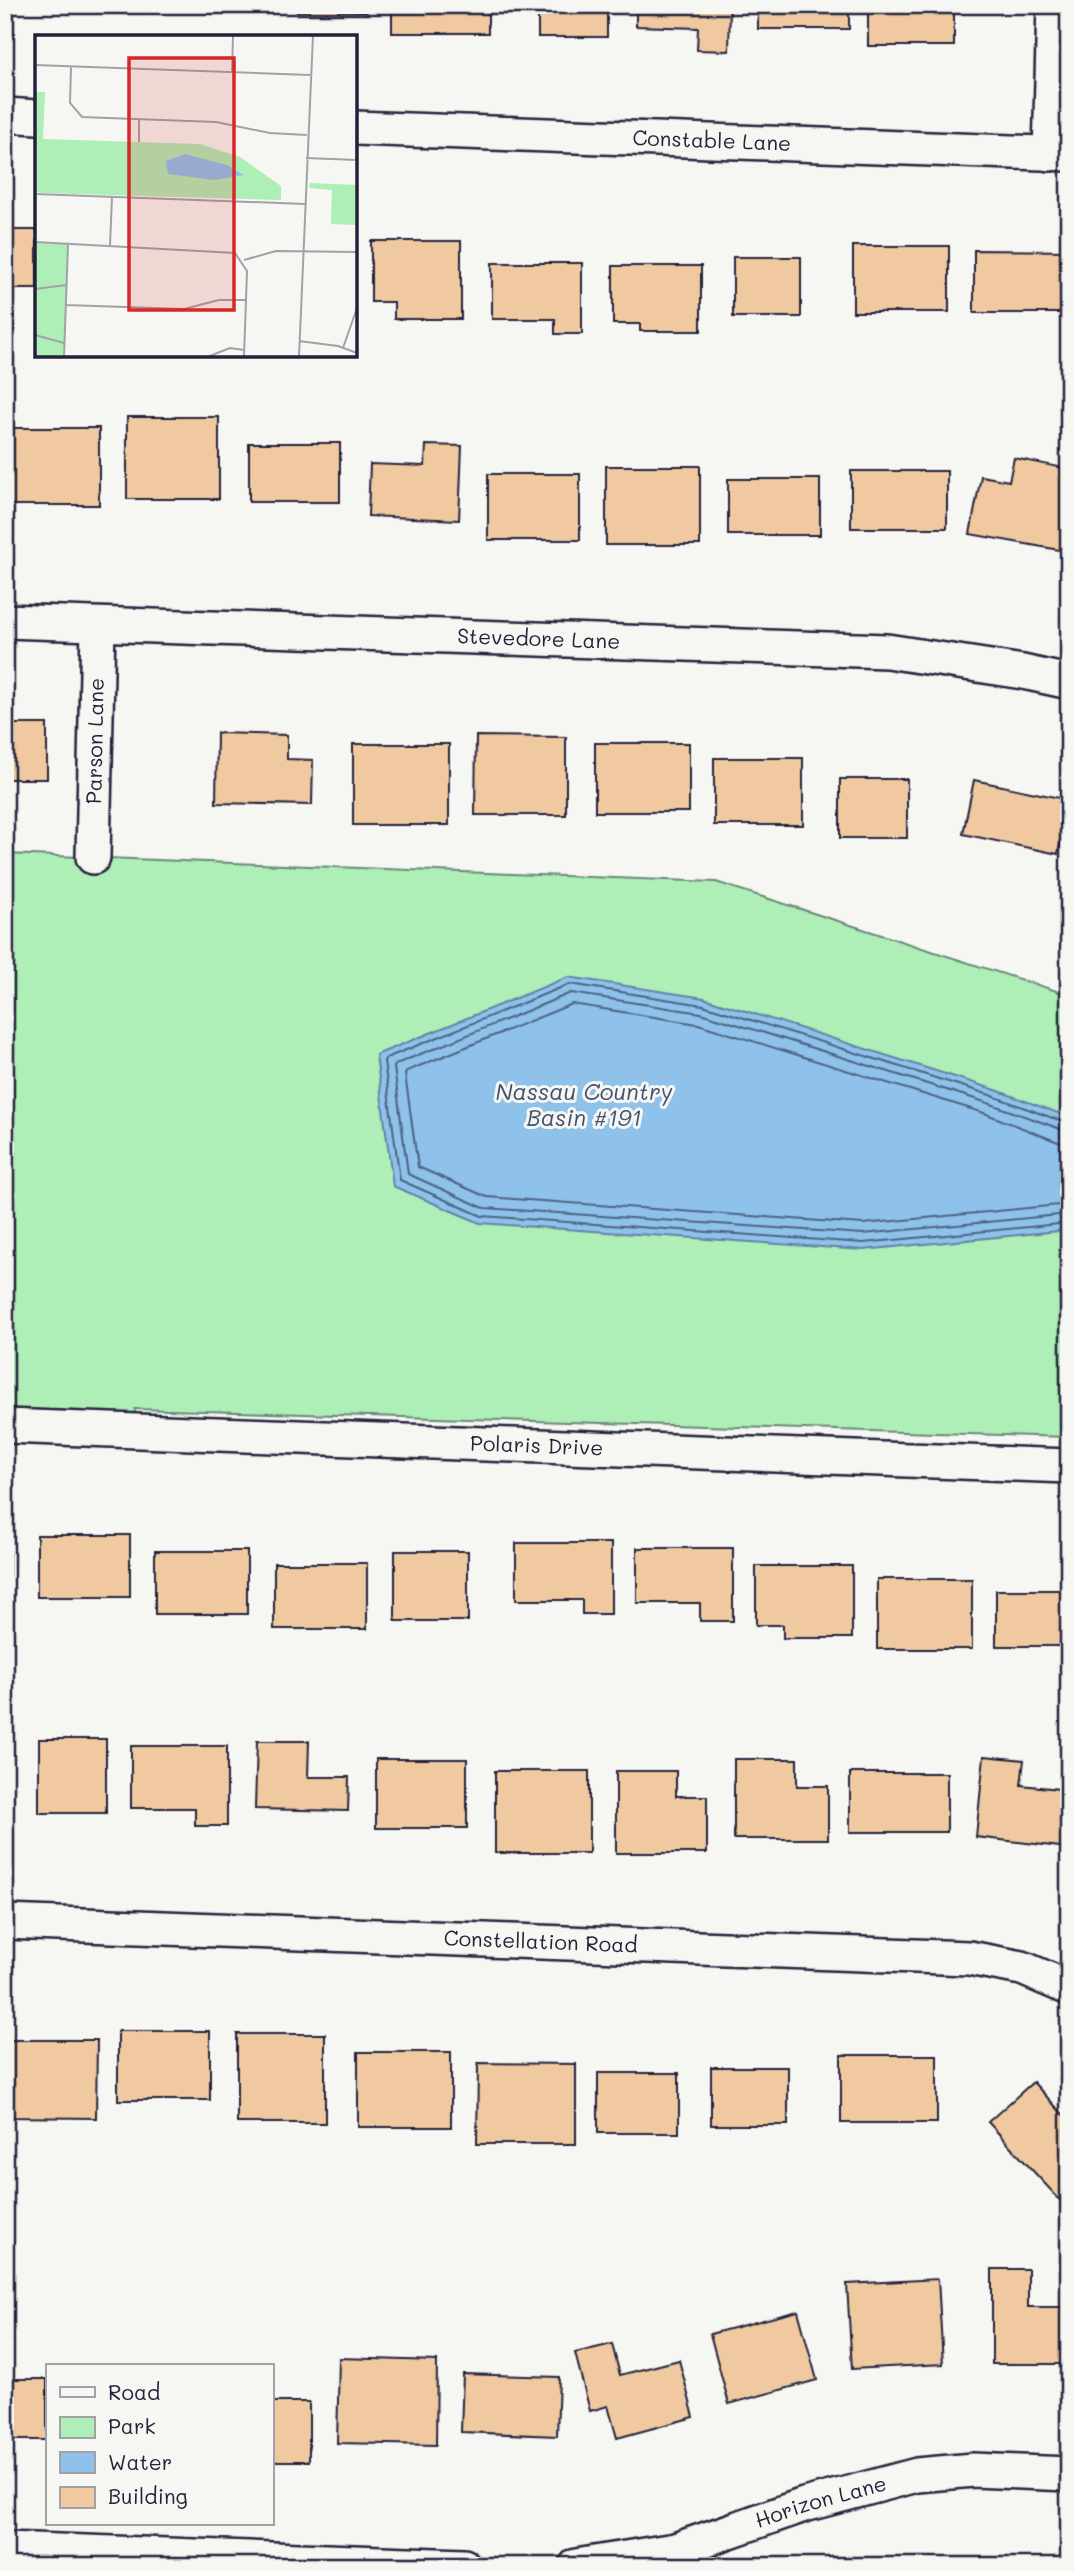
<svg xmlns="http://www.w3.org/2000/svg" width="1074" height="2571" font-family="Mali,sans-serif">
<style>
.green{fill:#aeeeb7;stroke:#688879;stroke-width:2}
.water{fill:#8ec2eb;stroke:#6382a5;stroke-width:2}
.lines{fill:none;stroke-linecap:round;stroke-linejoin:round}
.shore{stroke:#4d6281;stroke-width:2}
.building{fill:#f1c9a1;stroke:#22223b;stroke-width:2}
.minor-casing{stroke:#22223b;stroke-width:38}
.minor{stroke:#f6f6f2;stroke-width:33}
.labels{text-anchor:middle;stroke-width:6;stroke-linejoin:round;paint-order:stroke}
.street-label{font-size:21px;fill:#22223b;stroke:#f6f6f2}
.water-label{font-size:23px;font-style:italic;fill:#425270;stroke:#f6f6f2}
.inset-road{fill:none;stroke:#a1a1a9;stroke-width:2}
.view{fill:#d62828;fill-opacity:0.15;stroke:#d62828;stroke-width:3.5}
.inset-edge{fill:none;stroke:#22223b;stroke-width:3.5}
</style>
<rect width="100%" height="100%" fill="#f6f6f2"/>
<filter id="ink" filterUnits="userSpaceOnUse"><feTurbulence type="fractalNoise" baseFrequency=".0143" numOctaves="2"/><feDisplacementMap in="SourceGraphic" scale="14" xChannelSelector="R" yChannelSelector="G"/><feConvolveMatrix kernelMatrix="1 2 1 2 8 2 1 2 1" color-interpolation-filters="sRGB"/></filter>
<g filter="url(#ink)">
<path class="green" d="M5 854 716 882 1069 995V1437L135 1409 134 1420 5 1415Z"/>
<path class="water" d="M568 977 704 998 993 1089 1069 1117V1230L863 1250 480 1223 393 1186 376 1055Z"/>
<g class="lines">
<path class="shore" d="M1069 1124 990 1095 703 1005 570 984 386 1058 384 1061 400 1180 482 1216 863 1243 1069 1223
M1069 1132 988 1103 701 1013 571 993 396 1064 394 1067 408 1174 484 1208 863 1234 1069 1214
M1069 1143 1058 1142 984 1113 698 1024 572 1004 407 1071 405 1074 418 1167 487 1197 863 1224 1069 1204"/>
</g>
<path class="building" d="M297 5H367V12H297Z
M392 5H488V33H392Z
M538 5H607V37H538Z
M636 5H730L729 51 697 50 698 28 636 26Z
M758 5H849V29H758Z
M868 5H954V46H868Z
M12 230H37V289H11Z
M371 241H461V319H394V302H371Z
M853 246H949V312H853Z
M974 250 1069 251V313H974Z
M733 257H801V317H733Z
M492 263H582V334H555V319H492Z
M613 266H701V331H640V324H613Z
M127 417H219V499H127Z
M7 428H99V505H7Z
M249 443H340V502H249Z
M426 445 462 446 459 520 368 516 370 464 425 466Z
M1014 458 1069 469V533L1065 551 970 534 981 476 1009 481Z
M606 466H700V545H606Z
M851 471H947V528H851Z
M488 474H580V540H488Z
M728 479H820V535H728Z
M5 724H47V779H5Z
M217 733 287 735V759L313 760 312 805 216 803Z
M476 736 566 737V815H475Z
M595 743H689V812H595Z
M353 744H449V825H353Z
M714 758H803V825H714Z
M840 779H907V838H840Z
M974 780 1069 800 1058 854 963 834Z
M5 1529H9V1586H5Z
M37 1535H130V1597H37Z
M516 1543H611V1614H582V1600H516Z
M637 1548H733V1621H700V1603H637Z
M155 1551H247V1614H155Z
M395 1551H468V1621H395Z
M274 1563H367V1629H274Z
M756 1566H852V1638H783V1625H756Z
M877 1579H972V1649H877Z
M996 1590H1063V1646H996Z
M39 1739H106V1813H39Z
M257 1741H309L308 1777H349L348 1811 255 1809Z
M131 1746H227V1826H195V1808H131Z
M984 1756 1024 1760 1021 1785 1069 1790V1848L976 1837Z
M376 1759H467V1828H376Z
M734 1759H797V1786H828V1839H734Z
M495 1771H589V1853H495Z
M616 1771H676V1796H707V1853H616Z
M850 1773H947V1832H850Z
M118 2031H210V2100H118Z
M237 2034H325V2123H237Z
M5 2040H97L96 2118 5 2117Z
M358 2052H451V2127H358Z
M841 2055H937V2123H841Z
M478 2063 576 2064V2144H477Z
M711 2067H788V2125H711Z
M598 2073H679V2133H598Z
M1033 2082 1069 2121V2210L988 2122Z
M992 2269H1028V2307H1069V2364H992Z
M938 2279 943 2364 852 2369 847 2284Z
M798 2311 817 2380 729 2404 710 2334Z
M612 2344 620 2375 679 2360 694 2417 617 2438 608 2406 590 2411 575 2353Z
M339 2358 437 2361 436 2445 337 2443Z
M463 2374 559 2377 557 2436 461 2432Z
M5 2379H47V2440H5Z
M271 2402H309V2461H271Z
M1001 2562 1065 2566H1000Z"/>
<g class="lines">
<g class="minor-casing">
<g id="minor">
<path d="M5 115 37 117"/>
<path id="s1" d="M355 128 1069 154"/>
<path d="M1050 154 1054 5"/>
<path id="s2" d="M5 621 887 651 1023 672 1069 682"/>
<path id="s3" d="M93 857 98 625"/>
<path id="s4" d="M5 1426 1069 1466"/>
<path id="s5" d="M5 1922 969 1958 1022 1968 1069 1988"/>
<path d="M5 2549 464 2566"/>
<path id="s6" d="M576 2566 675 2550 804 2505 917 2475 973 2470 1069 2474"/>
</g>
</g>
<use href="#minor" class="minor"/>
</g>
</g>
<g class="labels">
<g class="street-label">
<text dy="7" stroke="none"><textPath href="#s1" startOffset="357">Constable Lane</textPath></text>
<text dy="7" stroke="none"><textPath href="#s2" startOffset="534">Stevedore Lane</textPath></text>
<text dy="7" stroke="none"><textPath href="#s3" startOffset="116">Parson Lane</textPath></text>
<text dy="7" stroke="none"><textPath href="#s4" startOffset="532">Polaris Drive</textPath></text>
<text dy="7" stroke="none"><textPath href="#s5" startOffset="536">Constellation Road</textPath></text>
<text dy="7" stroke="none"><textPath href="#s6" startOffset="254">Horizon Lane</textPath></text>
</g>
<g class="water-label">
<text x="584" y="1100">Nassau Country<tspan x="584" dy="26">Basin #191</tspan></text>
</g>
</g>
<g transform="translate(35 35)">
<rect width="322" height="322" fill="#f6f6f2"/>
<path d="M0 57H10L8 104 165 109 205 122 246 151V165L5 158 0 156ZM275 148 322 150V190L296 189 297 155 274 153ZM0 208 33 209 29 322H0Z" fill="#aeeeb7"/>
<path d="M150 119 192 130 209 140 179 145 133 139 131 126Z" fill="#8ec2eb"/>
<path class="inset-road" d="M0 30 275 40M36 32 35 68 47 82 181 87 235 98 272 100M197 38 198 0M104 107V84M271 123 322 125M321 125 322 79M0 159 270 169M0 207 200 218 212 236 209 322M75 210 77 162M209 225 241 216 322 217M0 254 31 250M31 270 149 274 184 265H211M0 300 29 308M264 306 303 311 322 318M308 313 322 273M29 322 33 209M172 322 195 313 209 315M264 322 278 0"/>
<path class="view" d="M94 23H199V275H94Z"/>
<rect width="322" height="322" class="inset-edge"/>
</g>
<rect width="1074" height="2571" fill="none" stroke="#f6f6f2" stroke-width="28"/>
<rect x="14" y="14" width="1046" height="2543" fill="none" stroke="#22223b" stroke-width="2.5" filter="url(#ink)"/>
<rect x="46" y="2364" width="228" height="161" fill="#f6f6f2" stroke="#a1a1a9" stroke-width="2"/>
<rect x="60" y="2387" width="35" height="10" fill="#f6f6f2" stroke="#a1a1a9" stroke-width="2"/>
<text x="108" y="2400" font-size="21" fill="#22223b">Road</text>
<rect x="60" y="2417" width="35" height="21" fill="#aeeeb7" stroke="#a1a1a9" stroke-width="2"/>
<text x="108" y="2434" font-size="21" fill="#22223b">Park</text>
<rect x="60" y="2452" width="35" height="21" fill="#8ec2eb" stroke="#a1a1a9" stroke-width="2"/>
<text x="108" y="2470" font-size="21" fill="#22223b">Water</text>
<rect x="60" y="2487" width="35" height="21" fill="#f1c9a1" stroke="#a1a1a9" stroke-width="2"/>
<text x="108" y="2504" font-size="21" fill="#22223b">Building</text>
</svg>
